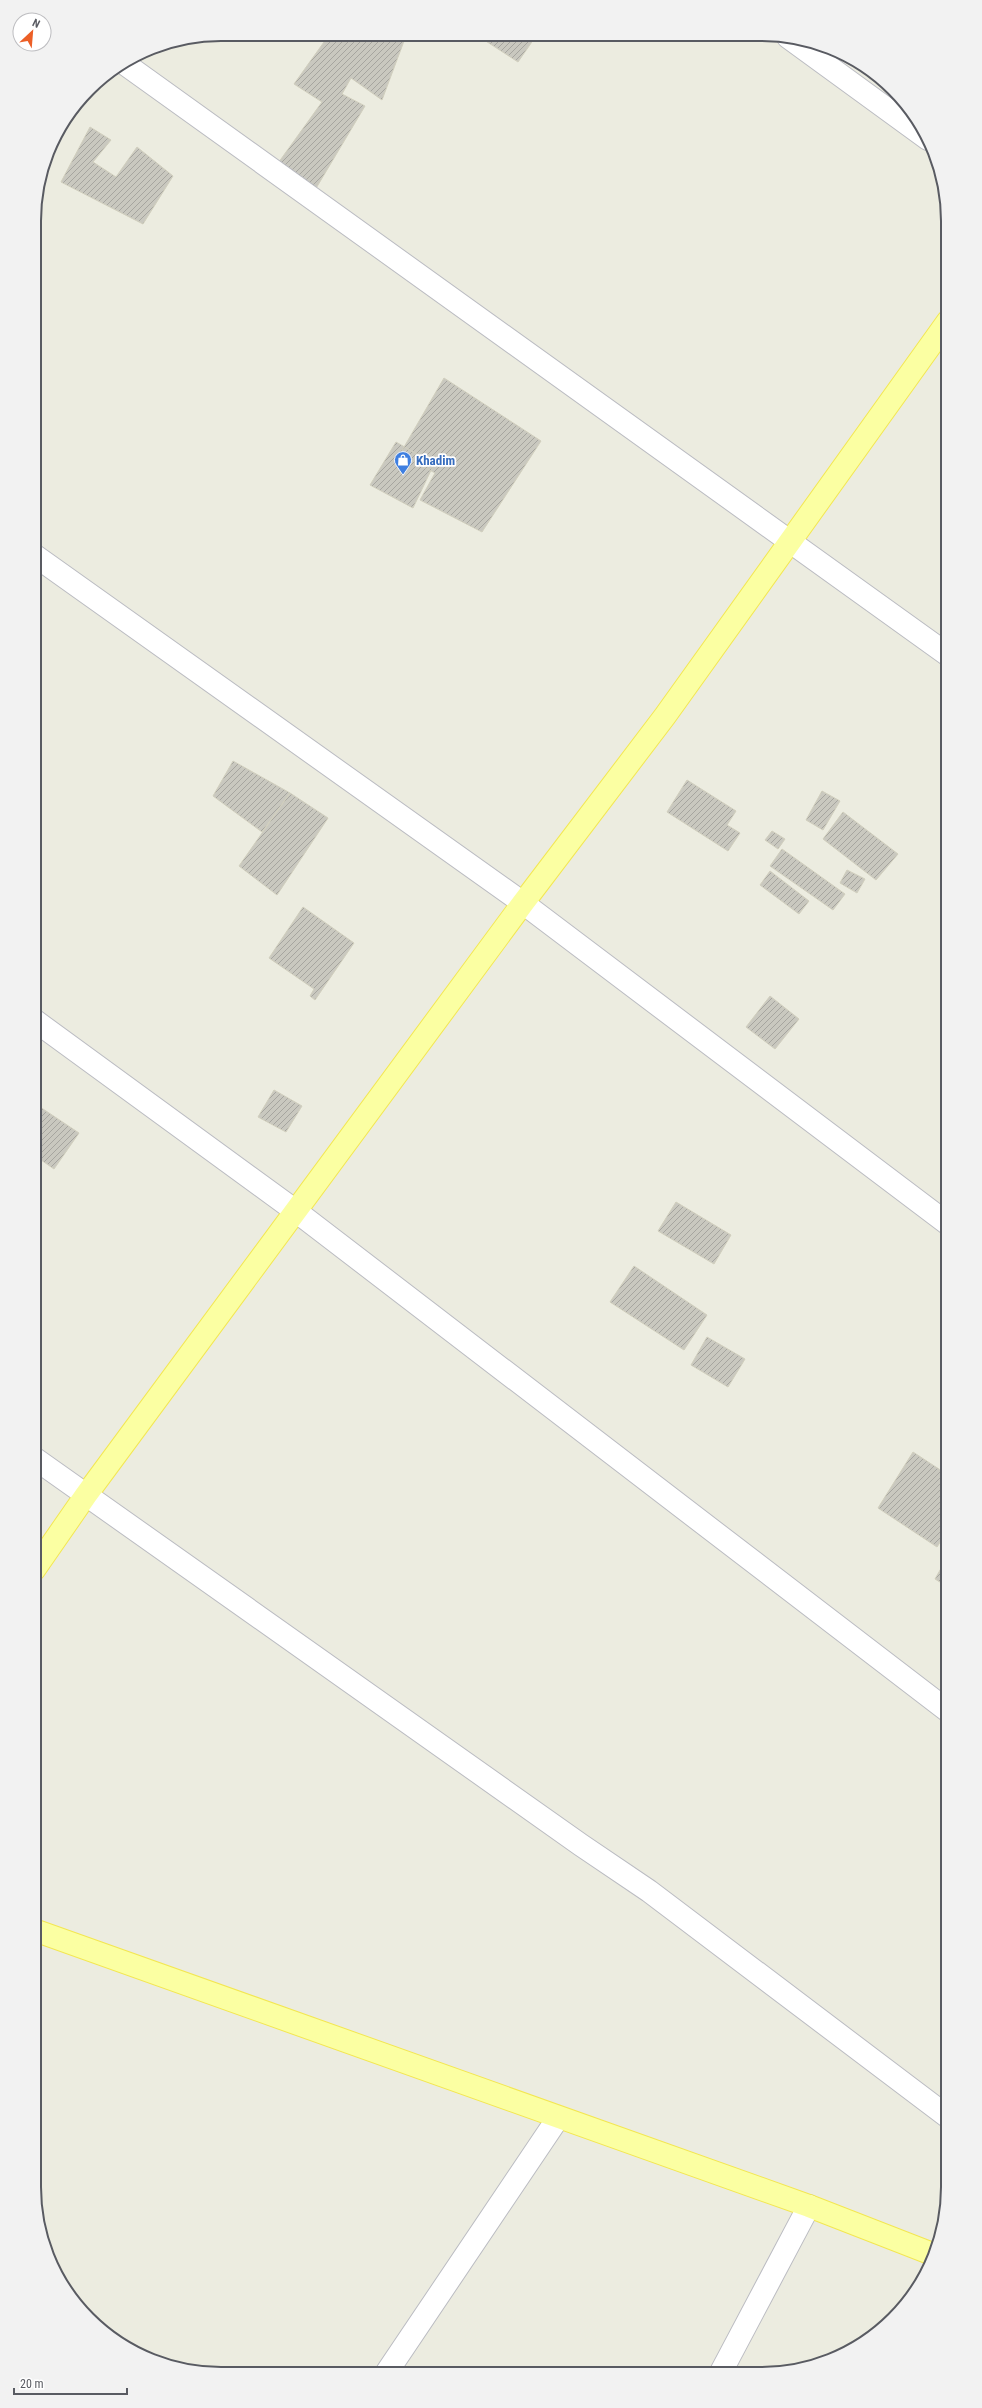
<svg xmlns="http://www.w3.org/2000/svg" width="982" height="2408" font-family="'Roboto Condensed',sans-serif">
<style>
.building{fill:url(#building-hatch);stroke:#d1cfbe}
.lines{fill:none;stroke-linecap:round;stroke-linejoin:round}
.minor-casing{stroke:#bbbcc2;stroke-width:24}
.major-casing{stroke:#f3e752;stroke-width:24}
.minor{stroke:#fff;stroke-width:22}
.major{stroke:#fbffa2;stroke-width:22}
.labels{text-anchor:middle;stroke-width:3.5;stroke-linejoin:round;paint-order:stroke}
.shop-label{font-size:13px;font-weight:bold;fill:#366cbe;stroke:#fff;text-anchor:start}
.rim{fill:none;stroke:#595b62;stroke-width:2}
</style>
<defs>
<pattern id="building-hatch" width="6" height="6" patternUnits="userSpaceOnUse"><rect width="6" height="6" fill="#c9c8bf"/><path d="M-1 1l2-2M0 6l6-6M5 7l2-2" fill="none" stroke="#a6a59f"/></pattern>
</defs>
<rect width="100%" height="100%" fill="#ecece0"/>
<path class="building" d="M329 35H392L404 41 382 100 351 78 342 94 365 106 315 190 276 166 322 102 294 84Z
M478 36H536L518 62Z
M81 102 84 104 50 150 53 138Z
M90 127 111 140 93 162 116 177 137 147 173 176 143 224 61 182Z
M444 378 541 441 482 532 420 500 435 473 400 454Z
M396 442 434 464 413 508 370 485Z
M233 761 290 793 262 832 213 796Z
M687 780 736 811 727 825 740 833 728 851 667 812Z
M822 791 840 801 823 830 806 820Z
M290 793 328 818 277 895 239 866Z
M843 812 898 854 876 880 823 839Z
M772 831 785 839 778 849 765 840Z
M782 849 845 894 833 910 770 866Z
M847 870 865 879 857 893 840 883Z
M770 871 809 901 799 914 760 885Z
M303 907 354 943 315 1000 310 996 314 989 269 958Z
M770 996 799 1019 775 1049 746 1027Z
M274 1090 302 1106 286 1132 258 1117Z
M34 1103 79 1133 54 1169 34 1155Z
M676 1202 731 1235 714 1264 658 1231Z
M634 1266 707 1315 684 1350 610 1302Z
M707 1337 745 1359 728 1387 691 1365Z
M913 1452 948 1475V1530L937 1547 878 1508Z
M948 1556V1587L935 1579Z"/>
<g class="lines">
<g class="minor-casing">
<path id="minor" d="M788 37 928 139
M125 64 948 655
M34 555 523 903 948 1224
M34 1020 297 1212 948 1711
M34 1458 581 1845 649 1891 948 2117
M387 2372 558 2118
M720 2374 809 2206"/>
</g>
<g class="major-casing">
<path id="major" d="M34 1570 86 1495 523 903 665 716 948 321
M34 1930 809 2206 935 2255"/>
</g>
<use href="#minor" class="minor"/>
<use href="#major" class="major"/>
</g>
<defs>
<g id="shop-pin" transform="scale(0.9)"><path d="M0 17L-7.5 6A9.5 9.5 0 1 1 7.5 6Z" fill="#3f7fe0" stroke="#fff"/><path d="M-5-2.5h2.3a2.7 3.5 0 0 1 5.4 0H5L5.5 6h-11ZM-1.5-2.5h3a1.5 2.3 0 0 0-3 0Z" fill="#fff"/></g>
</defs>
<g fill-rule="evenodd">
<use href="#shop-pin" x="403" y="460"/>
</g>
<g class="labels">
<g class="shop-label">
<text x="416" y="465">Khadim</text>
</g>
</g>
<path d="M0 0H982V2408H0ZM221 41H761A180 180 0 0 1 941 221V2187A180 180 0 0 1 761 2367H221A180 180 0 0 1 41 2187V221A180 180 0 0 1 221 41Z" fill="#f2f2f2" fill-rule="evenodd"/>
<path class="rim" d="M221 41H761A180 180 0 0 1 941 221V2187A180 180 0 0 1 761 2367H221A180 180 0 0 1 41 2187V221A180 180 0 0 1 221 41Z"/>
<g transform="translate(32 32) rotate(26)"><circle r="19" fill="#ffffff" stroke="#bdbdc0"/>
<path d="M0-3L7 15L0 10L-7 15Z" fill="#ec5f27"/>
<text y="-6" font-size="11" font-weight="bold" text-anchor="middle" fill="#595b62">N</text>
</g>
<path d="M14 2388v6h113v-6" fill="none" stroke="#595b62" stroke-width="2"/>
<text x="20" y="2388" font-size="12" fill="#595b62" stroke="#ffffff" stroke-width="3" paint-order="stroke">20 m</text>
</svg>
